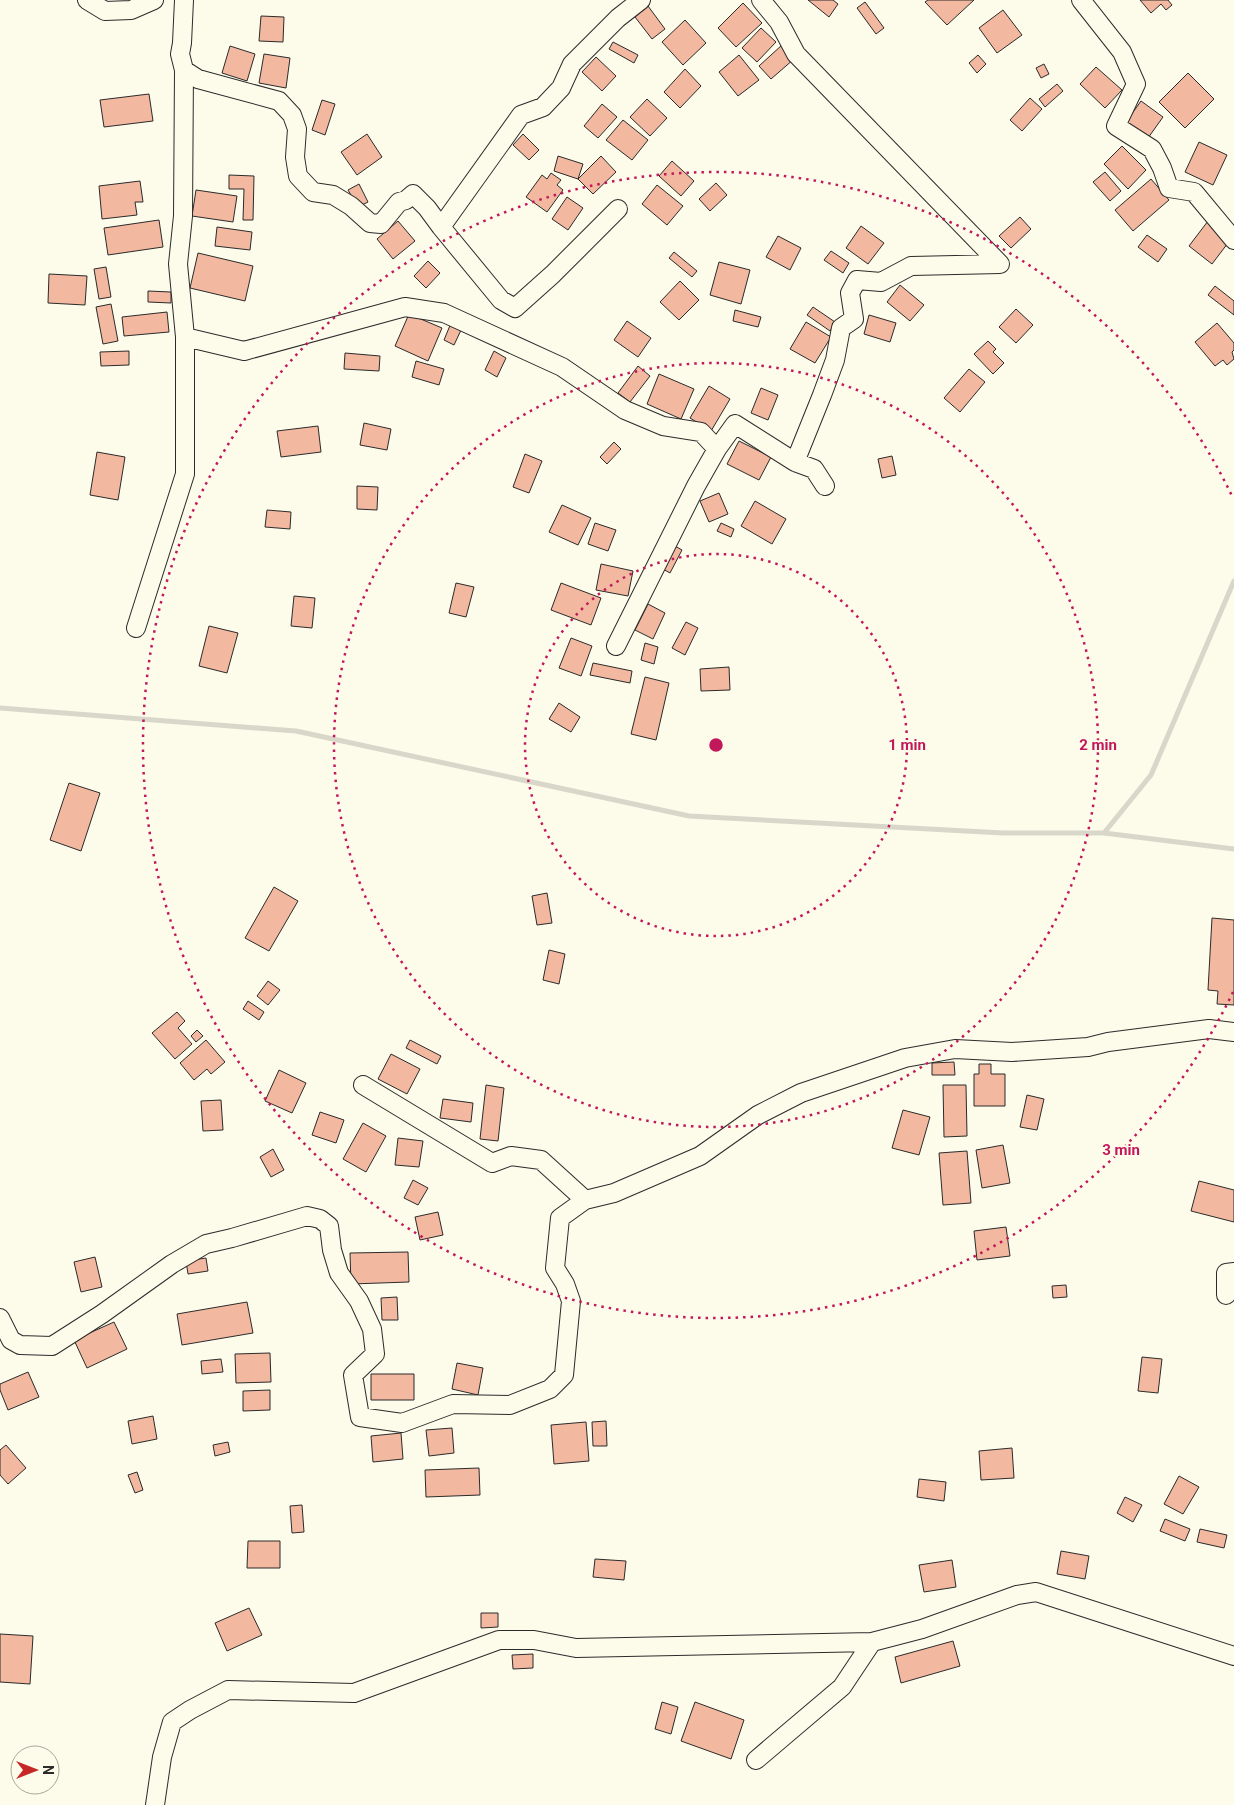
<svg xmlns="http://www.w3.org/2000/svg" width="1234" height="1805" font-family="Roboto,sans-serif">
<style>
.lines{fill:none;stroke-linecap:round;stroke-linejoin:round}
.stream{stroke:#d8d7c9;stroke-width:5}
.building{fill:#f2b8a0;stroke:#2b2b2b}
.minor-casing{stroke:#2b2b2b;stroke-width:20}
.minor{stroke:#fdfbea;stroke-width:18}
.ring{fill:none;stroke:#c2185b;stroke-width:2.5;stroke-dasharray:2.5 5}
.centre{fill:#c2185b;stroke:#fdfbea;stroke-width:2.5}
.ring-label{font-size:15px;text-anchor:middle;font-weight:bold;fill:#c2185b;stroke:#fdfbea;stroke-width:4;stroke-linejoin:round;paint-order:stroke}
</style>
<rect width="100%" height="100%" fill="#fdfbea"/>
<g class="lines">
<path class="stream" d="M0 708 296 731 689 816 1003 833H1104L1234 849
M1104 833 1151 775 1234 581"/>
</g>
<path class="building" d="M808 0H833L838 4 829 17Z
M928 0H974L947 25 925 2Z
M1140 0H1168L1172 5 1166 10 1161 4 1151 13Z
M865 2 884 28 876 34 857 8Z
M743 3 762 23 736 47 718 28Z
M648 6 665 29 652 39 635 17Z
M1003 10 1022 35 997 53 979 28Z
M261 16 284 17 283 42 259 41Z
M685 20 706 43 683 65 662 42Z
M761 28 776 42 757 62 742 48Z
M613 42 638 55 634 63 609 49Z
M782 45 794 59 771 79 759 66Z
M230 46 255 54 247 81 222 73Z
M264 54 290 58 286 88 259 83Z
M739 55 759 80 738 96 719 72Z
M978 55 986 64 977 73 969 63Z
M596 57 616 76 602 91 582 72Z
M1044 64 1049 74 1041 78 1036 68Z
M1096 67 1122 90 1105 108 1080 84Z
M685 69 701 86 680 108 664 92Z
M1188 73 1214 99 1185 128 1159 102Z
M1057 84 1063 91 1045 107 1039 99Z
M149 94 153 121 104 127 100 100Z
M1030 98 1042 109 1022 131 1010 120Z
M647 99 667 118 650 136 630 117Z
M322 100 335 104 325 135 312 130Z
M1141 101 1163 117 1148 138 1126 122Z
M602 104 617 117 598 138 584 126Z
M623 120 648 140 632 160 606 140Z
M367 134 382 157 357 175 341 152Z
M523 134 539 150 529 160 513 145Z
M1199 142 1227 155 1213 185 1185 172Z
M1122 146 1146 170 1128 189 1104 164Z
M558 156 583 164 578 179 554 171Z
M601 156 616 172 593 194 578 179Z
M672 161 694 181 681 196 659 176Z
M1105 172 1121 191 1110 201 1093 182Z
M551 173 561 180 557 185 563 190 547 212 526 197 542 175 547 179Z
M229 175 254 176 253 220H243L244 189H229Z
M1151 179 1169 200 1133 231 1115 210Z
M140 181 143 202H135L137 215 102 219 99 186Z
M716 183 727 195 710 211 699 199Z
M359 184 368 202 358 207 348 190Z
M657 185 683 206 667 225 642 204Z
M196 190 237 196 233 222 192 216Z
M567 197 583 208 568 230 552 219Z
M1020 217 1031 229 1011 248 999 236Z
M159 220 163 247 108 255 104 228Z
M398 221 415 241 393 259 377 239Z
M1208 221 1231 239 1212 264 1189 246Z
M861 226 884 243 868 264 846 248Z
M217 227 252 232 250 250 215 246Z
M1147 235 1167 249 1158 262 1138 247Z
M778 236 801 248 790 270 766 257Z
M831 251 849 263 843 273 824 260Z
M674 252 697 271 692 277 669 258Z
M198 253 253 266 245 301 190 288Z
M428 261 440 273 426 288 414 276Z
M719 262 750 270 741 304 710 295Z
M106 267 111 297 99 299 94 269Z
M49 274 87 276 85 305 48 303Z
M680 281 699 300 679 320 660 302Z
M900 285 924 305 910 321 887 302Z
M1215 286 1234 301V315L1208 295Z
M148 291 171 292V303L148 302Z
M111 304 118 341 103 344 96 307Z
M813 307 835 322 830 331 807 315Z
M1016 309 1033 325 1016 343 999 327Z
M735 310 761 317 758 327 733 321Z
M167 312 169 332 124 336 122 317Z
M409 314 442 328 428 361 395 346Z
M869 315 896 323 890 342 864 334Z
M627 321 651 338 638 357 614 340Z
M806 322 831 337 815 363 790 349Z
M451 323 462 328 454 345 444 340Z
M1217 323 1234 343V350L1232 352 1234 359 1227 365 1223 360 1215 366 1195 342Z
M988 341 996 349 993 352 1004 363 993 374 974 354Z
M129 351V365L101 366 100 352Z
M494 351 506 358 497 377 485 370Z
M345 353 380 356 379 371 344 369Z
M416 361 444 369 439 385 412 377Z
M638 366 650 376 630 402 618 393Z
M969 369 985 382 960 412 944 398Z
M659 374 694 389 681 419 647 404Z
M709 386 730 399 711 431 690 418Z
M761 388 778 395 768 420 751 413Z
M364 423 391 429 387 450 360 445Z
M318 426 321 452 281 457 277 431Z
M739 441 771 457 759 480 727 464Z
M614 442 621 449 607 464 600 457Z
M97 452 125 457 118 500 90 495Z
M525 454 542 461 529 493 513 487Z
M892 456 896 475 882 478 878 459Z
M357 486 378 487 377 510 357 509Z
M719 493 728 514 709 522 700 501Z
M755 501 786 519 772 544 741 526Z
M562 505 591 518 578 545 549 532Z
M267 510 291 512 290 529 265 527Z
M595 523 616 530 608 551 588 544Z
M721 523 734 529 731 537 717 531Z
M675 546 682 550 670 573 663 569Z
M601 564 633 571 628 596 596 590Z
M456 583 474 587 466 617 449 613Z
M561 583 601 598 591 625 551 610Z
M294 596 315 598 312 628 291 626Z
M648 604 665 613 653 639 635 630Z
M686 622 698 628 685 655 672 648Z
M209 626 238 633 227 673 199 666Z
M571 638 592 646 581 676 559 668Z
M645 643 658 647 654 664 641 660Z
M593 663 632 671 630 683 590 675Z
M729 667 730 690 701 691 700 669Z
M645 677 669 683 656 740 631 734Z
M559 703 580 717 571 732 549 719Z
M69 783 100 793 81 851 50 840Z
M274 887 298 901 269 951 245 938Z
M547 893 552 923 537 925 532 896Z
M1212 918 1234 920V1005L1217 1004 1218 991 1208 990Z
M549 950 565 954 559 984 543 980Z
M268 981 280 990 268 1005 257 996Z
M248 1001 264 1012 259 1020 243 1009Z
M177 1012 185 1021 178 1028 192 1044 175 1059 152 1033Z
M197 1030 203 1036 196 1042 191 1036Z
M206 1040 225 1062 211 1074 207 1069 194 1080 180 1063Z
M410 1040 441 1056 437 1064 406 1048Z
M391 1054 420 1069 407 1094 378 1079Z
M954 1062 955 1075H932V1063Z
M979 1064H991V1074H1005V1106H974V1074H979Z
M279 1070 306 1083 292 1113 265 1101Z
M486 1085 504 1088 498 1141 480 1139Z
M943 1085H966L967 1136 944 1137Z
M1027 1095 1044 1099 1037 1130 1020 1127Z
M443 1099 473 1103 471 1122 440 1118Z
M221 1100 223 1130 203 1131 201 1101Z
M903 1110 930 1117 919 1155 892 1148Z
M320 1112 344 1120 336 1143 312 1135Z
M363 1123 386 1136 366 1172 343 1159Z
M398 1138 423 1141 419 1167 395 1165Z
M1003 1145 1010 1183 982 1188 976 1150Z
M273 1149 284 1170 271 1177 260 1157Z
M967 1151 971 1203 943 1205 939 1153Z
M413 1180 428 1188 418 1205 404 1198Z
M1199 1181 1234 1190V1222L1191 1211Z
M438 1212 443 1235 420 1240 415 1217Z
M1006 1227 1010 1256 977 1260 974 1231Z
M408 1252 409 1282 351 1284 350 1253Z
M95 1257 102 1287 81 1292 74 1262Z
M206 1258 208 1271 188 1274 186 1261Z
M1066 1285 1067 1297 1053 1298 1052 1286Z
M397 1297 398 1320H382L381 1298Z
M247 1302 253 1333 182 1345 177 1314Z
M114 1322 127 1349 87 1368 74 1340Z
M270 1353 271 1382 236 1383 235 1354Z
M1142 1357 1162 1359 1158 1393 1138 1391Z
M221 1359 223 1372 202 1374 201 1361Z
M457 1363 483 1368 478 1395 452 1389Z
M28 1372 39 1397 8 1410 0 1390V1384Z
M371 1374H414V1400H371Z
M270 1390V1410L243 1411V1391Z
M153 1416 157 1439 132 1444 128 1421Z
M606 1421 607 1446H593L592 1422Z
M586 1422 589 1461 554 1464 551 1425Z
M452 1428 454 1453 429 1456 426 1430Z
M401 1433 403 1459 373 1462 371 1436Z
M228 1442 230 1452 215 1456 213 1445Z
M6 1445 26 1468 8 1484 0 1475V1450Z
M1012 1448 1014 1478 981 1480 979 1451Z
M479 1468 480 1495 426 1497 425 1470Z
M137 1472 143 1490 135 1493 128 1475Z
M1179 1476 1199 1487 1183 1514 1164 1504Z
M919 1479 946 1482 944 1501 917 1497Z
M1125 1497 1142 1505 1133 1522 1117 1513Z
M302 1505 304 1532 292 1533 290 1506Z
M1165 1519 1190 1529 1185 1541 1160 1531Z
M1200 1529 1227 1535 1224 1548 1197 1542Z
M248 1541H280V1568H247Z
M1061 1551 1089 1556 1085 1579 1057 1574Z
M595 1559 626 1561 624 1580 593 1577Z
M952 1560 956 1587 924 1592 919 1565Z
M249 1608 262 1635 227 1651 215 1623Z
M481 1613H498V1627L481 1628Z
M0 1634 33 1636 30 1684 0 1682Z
M953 1641 960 1666 901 1683 895 1657Z
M533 1654V1668L513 1669 512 1655Z
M662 1702 678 1707 671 1734 655 1729Z
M695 1702 744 1720 731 1759 681 1741Z"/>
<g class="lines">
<g class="minor-casing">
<path id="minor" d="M87 0 105 11 131 10 154 0
M184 0 182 43 180 54 184 70 198 79 279 101 292 115 297 129 295 157 298 176 313 192 333 195 351 206 370 223 381 224 399 202 406 200 413 194 427 208 441 227 521 115 543 107 561 88 572 64 618 18 641 0
M761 0 779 22 796 54 1000 264 911 266 881 282 857 280 850 293 854 319 841 328 835 360 822 395 795 462 814 469 825 486
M1081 0 1122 52 1136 84 1116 126 1152 149 1162 168 1169 188 1194 192 1234 240
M184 70 183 216 178 264 185 337
M441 227 501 300 515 308 553 274 618 209
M136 628 185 474V337L244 351 405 307 444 313 562 367 625 410 663 426 701 432 717 449
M616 646 696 486 717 449 735 424 795 462
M363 1085 492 1163 511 1156 541 1160 585 1200
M1226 1295V1273L1234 1272
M0 1318 11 1340 20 1345 52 1346 102 1314 172 1264 206 1244 232 1238 307 1216 320 1219 329 1226 332 1250 339 1273 359 1301 372 1329 375 1354 353 1375 360 1417 402 1423 453 1404 510 1405 550 1389 564 1375 571 1301 565 1284 555 1268 560 1218 585 1200 614 1193 700 1156 758 1115 801 1093 905 1058 955 1049 1012 1052 1088 1047 1108 1042 1209 1029 1234 1032
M756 1760 842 1687 872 1642
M155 1805 162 1757 172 1722 190 1710 228 1690 354 1693 499 1640H534L576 1648 872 1642 922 1629 1017 1595 1036 1592 1234 1656"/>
</g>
<use href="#minor" class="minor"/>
</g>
<g class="ring">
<circle cx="716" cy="745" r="191"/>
<circle cx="716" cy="745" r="382"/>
<path d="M1233 992A573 573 0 1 1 1233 498"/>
</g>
<circle cx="716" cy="745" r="8" class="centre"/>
<g class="ring-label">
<text x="907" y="750">1 min</text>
<text x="1098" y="750">2 min</text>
<text x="1121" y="1155">3 min</text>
</g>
<g transform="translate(35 1770) rotate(90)"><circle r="24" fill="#fdfbea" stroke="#a9a89e"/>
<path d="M0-4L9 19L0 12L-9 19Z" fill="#c62828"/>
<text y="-8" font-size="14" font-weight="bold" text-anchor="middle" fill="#2b2b2b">N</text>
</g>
</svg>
